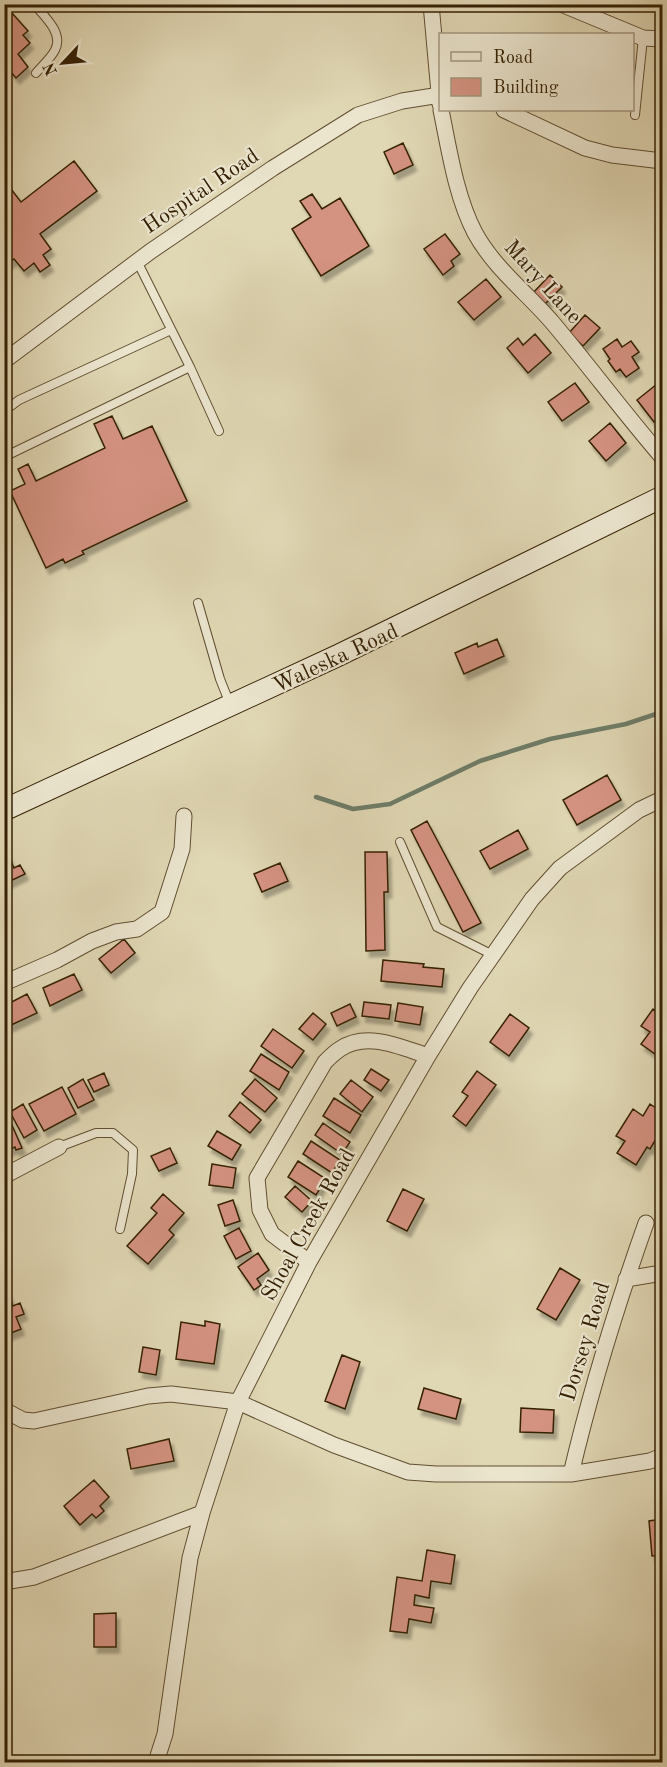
<svg xmlns="http://www.w3.org/2000/svg" width="667" height="1767" font-family="'Old Standard TT',serif">
<style>
.lines{fill:none;stroke-linecap:round;stroke-linejoin:round}
.stream{stroke:#6e7d68;stroke-width:4.5}
.building{fill:#d49281;stroke:#352105;stroke-width:1.5;filter:url(#shadow)}
.lane-casing{stroke:#604e31;stroke-width:10}
.street-casing{stroke:#604e31;stroke-width:17}
.secondary-casing{stroke:#352105;stroke-width:23}
.lane{stroke:#ebe5ce;stroke-width:8}
.street{stroke:#ebe5ce;stroke-width:15}
.secondary{stroke:#ebe5ce;stroke-width:21}
.labels{text-anchor:middle;stroke-width:4.5;stroke-linejoin:round;paint-order:stroke}
.street-label{font-size:22px;fill:#352105;stroke:#ebe5ce}
</style>
<defs>
<filter id="shadow"><feDropShadow dx="3.5" dy="6" stdDeviation="1.5" flood-color="#0004"/></filter>
</defs>
<rect width="100%" height="100%" fill="#e0d7b4"/>
<filter id="stains"><feTurbulence type="fractalNoise" baseFrequency=".00333" numOctaves="4"/><feColorMatrix values="0 0 0 0 .2 0 0 0 0 .09 0 0 0 0 .02 0 0 0 .5 -.17"/></filter>
<radialGradient id="worn" r=".72"><stop offset=".6" stop-color="#630" stop-opacity="0"/><stop offset="1" stop-color="#630" stop-opacity=".3"/></radialGradient>
<g class="lines">
<path class="stream" d="M316 797 353 809 390 804 480 761 550 739 626 724 662 712"/>
</g>
<path class="building" d="M4 4 28 31 23 35 30 43 18 54 28 67 16 78 4 64Z
M403 143 413 165 394 174 384 152Z
M74 161 97 191 40 234 51 249 43 255 50 265 40 272 34 263 24 271 14 259 4 266V180L21 202Z
M312 194 322 209 340 198 369 246 321 276 292 229 311 217 300 201Z
M445 234 460 254 451 261 454 266 443 275 424 249Z
M550 275 562 287 543 306 531 295Z
M486 279 501 297 474 320 458 302Z
M585 315 600 328 583 346 569 333Z
M535 334 551 353 528 373 507 348 518 338 523 345Z
M617 339 622 347 631 341 639 352 632 357 639 368 626 377 620 369 616 372 608 361 610 359 603 349Z
M662 380V415L654 422 637 400Z
M575 383 589 402 562 421 548 402Z
M112 416 123 439 152 426 187 501 82 551 84 554 65 563 63 559 46 568 10 491 25 484 18 469 28 464 36 481 105 448 94 424Z
M610 423 626 443 606 461 589 441Z
M497 639 504 656 464 674 455 653 477 643 478 647Z
M607 775 621 800 577 825 563 800Z
M427 821 481 923 463 932 411 830Z
M518 830 528 849 490 869 480 851Z
M365 852H387L388 892H384L385 950 366 951Z
M7 853 14 868 20 865 25 874 4 884V855Z
M280 863 288 881 262 892 254 874Z
M124 939 135 953 111 973 99 959Z
M383 960 424 964 423 967 444 969 442 987 381 981Z
M74 974 82 990 50 1006 43 988Z
M27 994 37 1013 9 1026 4 1018V1006Z
M364 1002 391 1005 389 1019 362 1016Z
M398 1003 423 1007 420 1025 395 1021Z
M350 1004 356 1017 337 1026 331 1013Z
M662 1004V1059L641 1044 650 1032 641 1026 653 1009 657 1012Z
M313 1013 326 1024 313 1040 299 1029Z
M510 1014 529 1028 509 1056 490 1042Z
M273 1029 304 1051 292 1068 261 1046Z
M261 1054 289 1072 279 1090 250 1071Z
M371 1069 389 1080 381 1091 364 1080Z
M477 1071 496 1085 466 1126 453 1116 468 1096 462 1092Z
M104 1073 109 1085 94 1092 88 1080Z
M83 1079 94 1100 78 1108 68 1088Z
M255 1079 277 1098 265 1112 242 1094Z
M351 1080 373 1097 362 1112 340 1094Z
M62 1087 76 1114 44 1131 29 1104Z
M334 1098 361 1115 350 1133 323 1116Z
M240 1102 261 1120 250 1133 229 1116Z
M23 1104 37 1130 24 1138 10 1112Z
M650 1104 662 1112V1129L650 1149 647 1147 636 1165 617 1153 625 1141 616 1136 633 1109 643 1116Z
M7 1114 22 1148 16 1150 15 1147 6 1151 4 1148V1115Z
M323 1123 350 1142 342 1154 315 1135Z
M217 1131 241 1145 232 1160 208 1146Z
M311 1141 340 1160 332 1173 303 1154Z
M170 1148 177 1163 159 1171 151 1156Z
M298 1161 326 1179 316 1195 288 1177Z
M212 1164 236 1168 233 1188 209 1185Z
M295 1186 312 1201 302 1212 285 1197Z
M403 1189 424 1199 407 1231 387 1221Z
M163 1194 184 1213 169 1230 174 1235 148 1264 127 1246 157 1213 151 1208Z
M233 1200 240 1221 225 1226 218 1205Z
M239 1228 251 1251 236 1259 224 1236Z
M258 1253 269 1270 257 1279 261 1285 254 1290 238 1267Z
M560 1268 580 1280 556 1320 537 1309Z
M7 1291 13 1306 20 1303 24 1314 16 1317 21 1329 4 1336V1292Z
M205 1321 220 1324 214 1364 176 1359 181 1322 205 1326Z
M143 1347 160 1350 156 1375 139 1372Z
M342 1355 360 1362 345 1409 325 1401Z
M424 1388 461 1399 456 1419 418 1409Z
M521 1408 554 1410 553 1433 520 1432Z
M169 1439 174 1461 131 1469 127 1449Z
M94 1480 109 1497 100 1506 104 1511 96 1518 92 1514 80 1525 64 1506Z
M662 1519V1555L652 1556 649 1521Z
M427 1550 455 1555 451 1584 431 1581 429 1598 415 1595 414 1605 434 1608 431 1623 409 1619 407 1633 390 1631 397 1577 422 1581Z
M116 1613V1647H94V1614Z"/>
<g class="lines">
<g class="lane-casing">
<path id="lane" d="M34 4C44 16 64 33 55 50 51 58 42 66 36 73
M635 115 643 38
M190 367 219 431
M4 411 19 400 171 330
M4 454 6 456 190 367 137 261
M198 603 220 679 230 704
M400 842 437 927 493 955
M59 1147 96 1133H113L133 1150 132 1174 120 1229"/>
</g>
<g class="street-casing">
<path id="street" d="M431 4 440 104
M561 4 643 38 662 39
M441 110C449 149 456 197 475 233 495 269 526 292 552 322 590 367 624 413 662 457
M504 110 585 148 612 155 662 161
M4 361 151 251 273 168 358 115 402 101 440 95
M4 983 57 960 92 941 116 932 137 929 162 912 182 849 184 816
M4 1176 59 1147
M309 1262 272 1234 260 1210 257 1178 325 1062C330 1057 335 1052 340 1049 367 1031 400 1047 428 1056
M626 1279 662 1273
M4 1410 23 1420 34 1421 148 1396 171 1394 238 1402 334 1445 408 1472 436 1474H571L650 1461 662 1456
M571 1474C591 1389 617 1305 646 1223
M4 1582 34 1577 202 1513
M156 1762 165 1734 190 1558 202 1513 238 1402 309 1262 428 1056 470 988 532 899 560 868 639 810 662 799"/>
</g>
<g class="secondary-casing">
<path id="secondary" d="M4 810 339 655 662 497"/>
</g>
<use href="#lane" class="lane"/>
<use href="#street" class="street"/>
<use href="#secondary" class="secondary"/>
</g>
<g class="labels">
<g class="street-label">
<text transform="translate(200 190) rotate(-34)" y="8">Hospital Road</text>
<text transform="translate(544 281) rotate(48)" y="8">Mary Lane</text>
<text transform="translate(335 657) rotate(-25)" y="8">Waleska Road</text>
<text transform="translate(307 1224) rotate(-61)" y="8">Shoal Creek Road</text>
<text transform="translate(584 1341) rotate(-73)" y="8">Dorsey Road</text>
</g>
</g>
<rect width="667" height="1767" fill="none" stroke="#e0d7b4" stroke-width="24"/>
<rect x="6" y="6" width="655" height="1755" fill="none" stroke="#352105" stroke-width="3"/>
<rect x="12" y="12" width="643" height="1743" fill="none" stroke="#352105" stroke-width="1.5"/>
<rect x="439" y="33" width="195" height="78" fill="#ebe5ce" stroke="#a2977e" stroke-width="1.5"/>
<rect x="451" y="52" width="30" height="9" fill="#ebe5ce" stroke="#a2977e" stroke-width="1.5"/>
<text x="493" y="63" font-size="18" fill="#352105">Road</text>
<rect x="451" y="78" width="30" height="18" fill="#d49281" stroke="#a2977e" stroke-width="1.5"/>
<text x="493" y="93" font-size="18" fill="#352105">Building</text>
<g transform="translate(63 63) rotate(244)" stroke="#ebe5ce" stroke-width="4.5" paint-order="stroke">
<path d="M0-4.5L10 22L0 15L-10 22Z" fill="#352105"/>
<text y="-9" font-size="16" font-weight="bold" text-anchor="middle" fill="#352105">N</text>
</g>
<rect width="100%" height="100%" filter="url(#stains)"/>
<rect width="100%" height="100%" fill="url(#worn)"/>
</svg>
